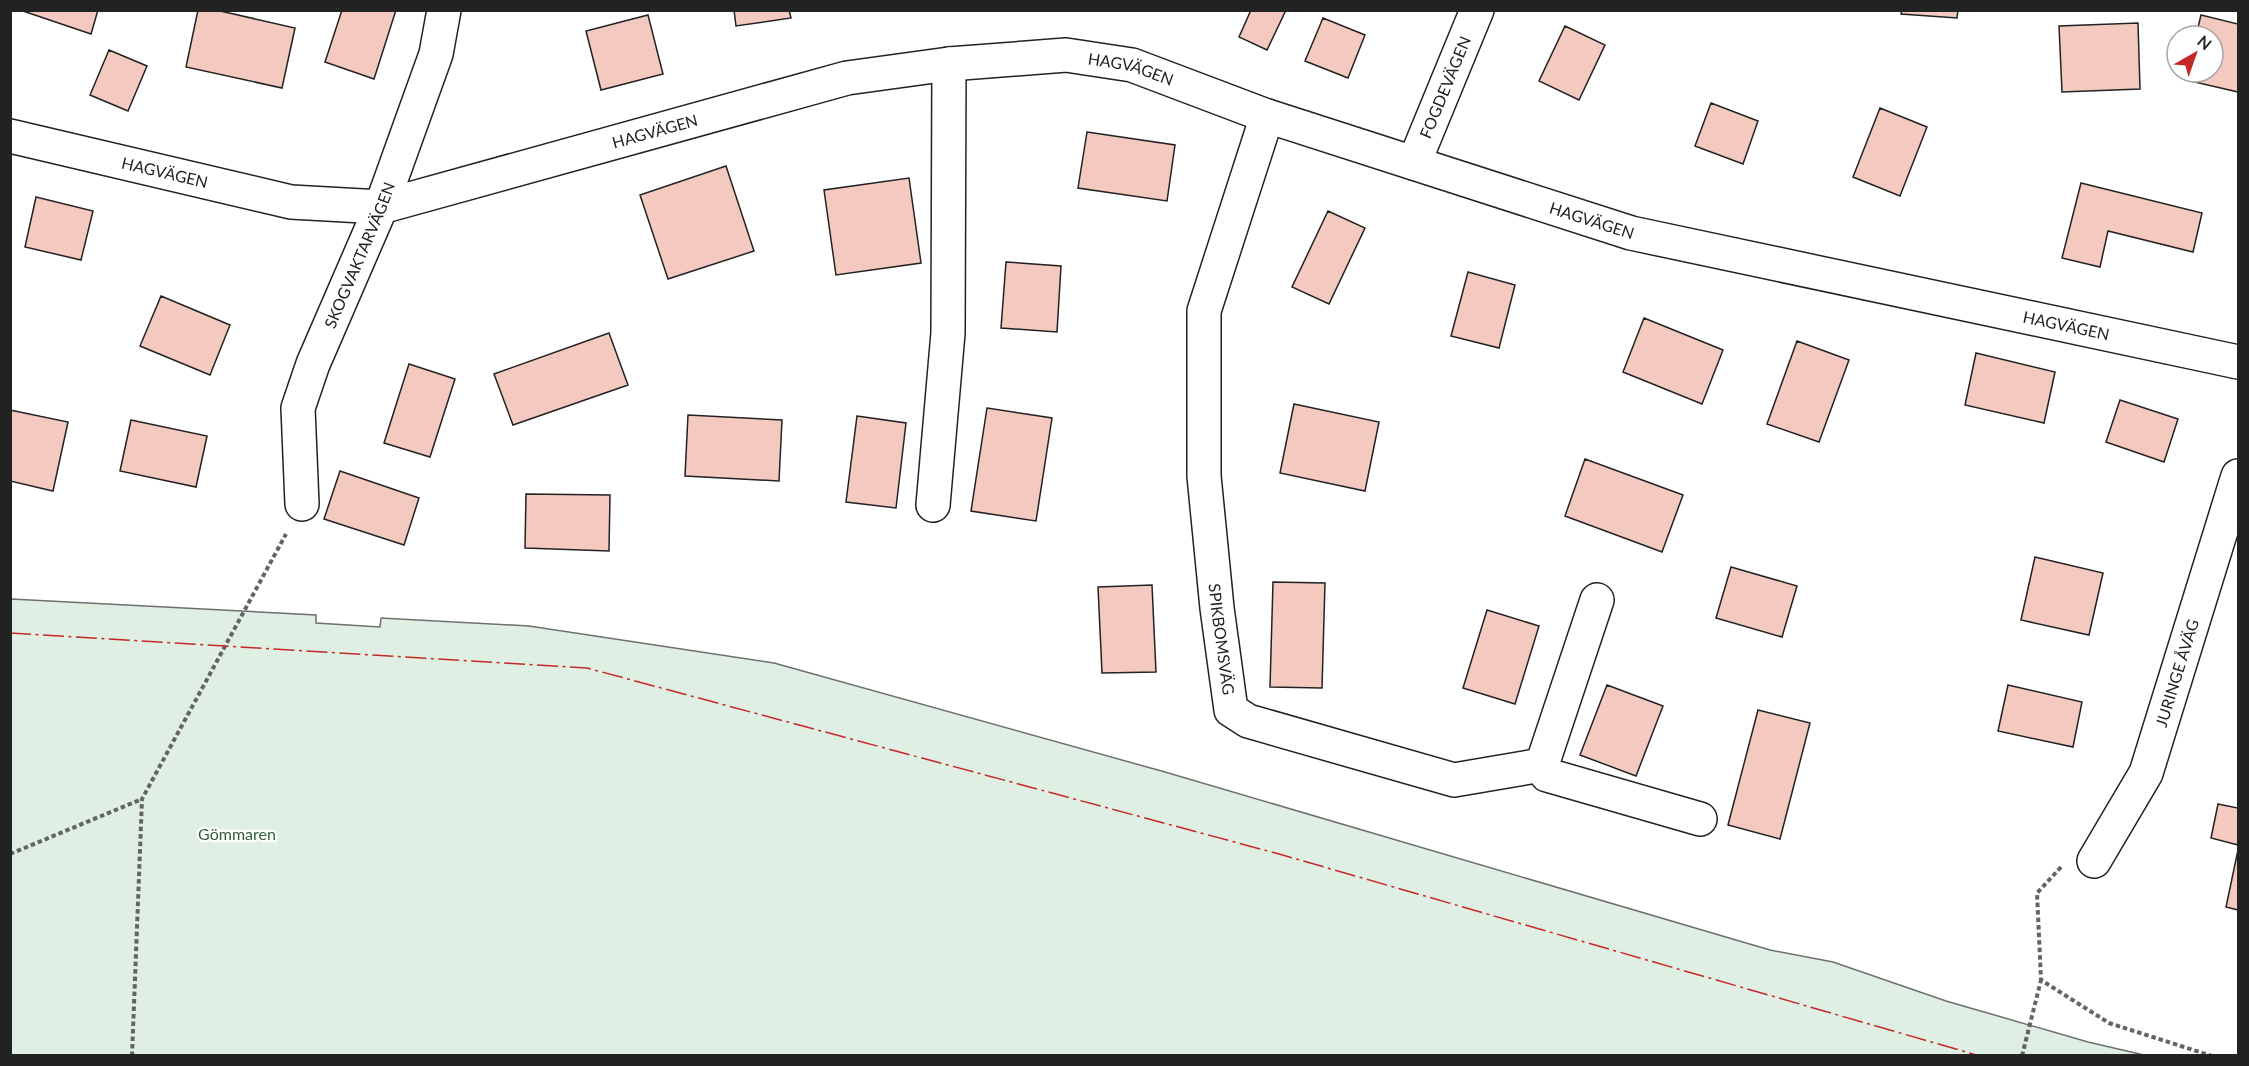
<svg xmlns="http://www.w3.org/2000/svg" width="2249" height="1066" font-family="Lato,sans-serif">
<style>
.green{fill:#e0efe3;stroke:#6f6f6f;stroke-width:1.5}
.building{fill:#f3c9c0;stroke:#222;stroke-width:1.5}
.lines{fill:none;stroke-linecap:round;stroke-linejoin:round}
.minor-casing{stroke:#222;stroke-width:36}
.path{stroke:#646464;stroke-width:4;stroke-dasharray:4.5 3;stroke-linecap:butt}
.minor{stroke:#fff;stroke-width:33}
.power{stroke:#c62828;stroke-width:1.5;stroke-dasharray:21 4.5 3 4.5;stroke-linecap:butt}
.labels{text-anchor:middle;stroke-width:4.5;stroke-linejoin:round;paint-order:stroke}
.street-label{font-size:16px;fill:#222;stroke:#fff}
.park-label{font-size:16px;fill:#2f5e38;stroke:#fff}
</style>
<rect width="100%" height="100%" fill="#fff"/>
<path class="green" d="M11 599 316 615V623L380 627 381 618 529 626 774 663 1165 772 1770 950 1833 962 1946 1001 2088 1042 2144 1055H11Z"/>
<path class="building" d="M20 10H98L91 34Z
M198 10H216L295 28 282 88 186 67Z
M342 10H396L374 79 325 62Z
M734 10H789L791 18 736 26Z
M1251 10H1286L1267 50 1239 37Z
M1902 10H1958L1957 18 1901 14Z
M648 15 663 74 601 90 586 31Z
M2201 15 2238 24V92L2186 80 2188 72H2213V36H2196Z
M1323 18 1365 35 1348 78 1305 61Z
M2138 23 2140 89 2062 92 2059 26Z
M1565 26 1605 45 1579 100 1539 81Z
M109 50 147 66 128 111 90 95Z
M1711 103 1758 121 1743 164 1695 146Z
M1880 108 1927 127 1900 196 1853 177Z
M1087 132 1175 145 1167 201 1078 188Z
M726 166 754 251 668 279 640 195Z
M909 178 921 263 836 275 824 190Z
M2081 183 2202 213 2193 252 2108 231 2100 267 2062 258Z
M36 197 93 211 81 260 25 247Z
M1328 211 1365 228 1329 304 1292 287Z
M1006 262 1061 266 1057 332 1001 328Z
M1468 272 1515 285 1499 348 1451 336Z
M161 296 230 325 210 375 140 346Z
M1644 318 1723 350 1702 404 1623 372Z
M609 333 628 385 513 425 494 374Z
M1797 341 1849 360 1819 442 1767 424Z
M1976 353 2055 372 2044 423 1965 405Z
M409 364 455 379 430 457 384 443Z
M2120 400 2178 419 2164 462 2106 442Z
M1294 404 1379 422 1365 491 1280 473Z
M987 408 1052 418 1036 521 971 511Z
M10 410 68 422 53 491 10 481Z
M688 415 782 420 779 481 685 476Z
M857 416 906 423 896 508 846 502Z
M131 420 207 436 196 487 120 471Z
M1585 459 1683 495 1662 552 1565 516Z
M340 471 419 498 404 545 324 519Z
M526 494 610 495 609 551 525 548Z
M2035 557 2103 573 2089 635 2021 620Z
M1731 567 1797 586 1782 637 1716 618Z
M1273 582 1325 583 1322 688 1270 687Z
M1152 585 1156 672 1102 673 1098 587Z
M1487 610 1539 626 1515 704 1463 688Z
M1607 685 1663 706 1636 776 1580 755Z
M2008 685 2082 702 2073 747 1998 731Z
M1758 710 1810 723 1780 839 1728 825Z
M2218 804 2238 808V845L2211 838Z
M2238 850V910L2226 907Z"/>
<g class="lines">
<g class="minor-casing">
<g id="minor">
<path id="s1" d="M1267 116 1204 311V476L1217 608 1231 710 1248 721 1454 780 1542 765 1597 600"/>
<path id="s2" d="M10 136 291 202 381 207 847 78 949 64 1066 55 1132 65 1267 116 1631 233 2238 362"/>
<path id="s3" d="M1414 163 1477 10"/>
<path id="s4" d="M302 504 298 408 313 364 381 207 436 54 444 10"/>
<path d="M933 505 948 333 949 64"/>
<path d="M1542 765 1547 775 1700 819"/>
<path id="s5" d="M2094 861 2146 773 2238 476"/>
</g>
</g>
<path class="path" d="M10 854 142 799
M2061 867 2037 893 2041 980 2109 1023 2212 1056
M132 1056 142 799 286 534
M2022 1056 2041 980"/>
<use href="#minor" class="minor"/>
<path class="power" d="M10 633 587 668 1279 854 1980 1056"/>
</g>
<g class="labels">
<g class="street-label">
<text dy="6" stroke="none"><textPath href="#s2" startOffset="1149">HAGVÄGEN</textPath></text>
<text dy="6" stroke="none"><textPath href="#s3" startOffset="82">FOGDEVÄGEN</textPath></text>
<text dy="6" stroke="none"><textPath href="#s2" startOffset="663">HAGVÄGEN</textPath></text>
<text dy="6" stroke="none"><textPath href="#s2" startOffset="159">HAGVÄGEN</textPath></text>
<text dy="6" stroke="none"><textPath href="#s2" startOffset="1635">HAGVÄGEN</textPath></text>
<text dy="6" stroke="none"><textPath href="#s4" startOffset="261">SKOGVAKTARVÄGEN</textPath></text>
<text dy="6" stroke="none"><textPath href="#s2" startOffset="2121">HAGVÄGEN</textPath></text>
<text dy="6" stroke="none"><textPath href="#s1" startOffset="534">SPIKBOMSVÄG</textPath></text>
<text dy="6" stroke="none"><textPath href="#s5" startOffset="207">JURINGE ÅVÄG</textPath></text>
</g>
<g class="park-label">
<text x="237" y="840">Gömmaren</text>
</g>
</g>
<rect width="2249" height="1066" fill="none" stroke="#222222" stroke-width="24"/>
<g transform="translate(2195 54) rotate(40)"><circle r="28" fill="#ffffff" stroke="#a7a7a7" stroke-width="1.5"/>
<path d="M0-4.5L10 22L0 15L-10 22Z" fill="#c62828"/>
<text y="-9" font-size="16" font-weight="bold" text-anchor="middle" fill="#222222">N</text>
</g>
</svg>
